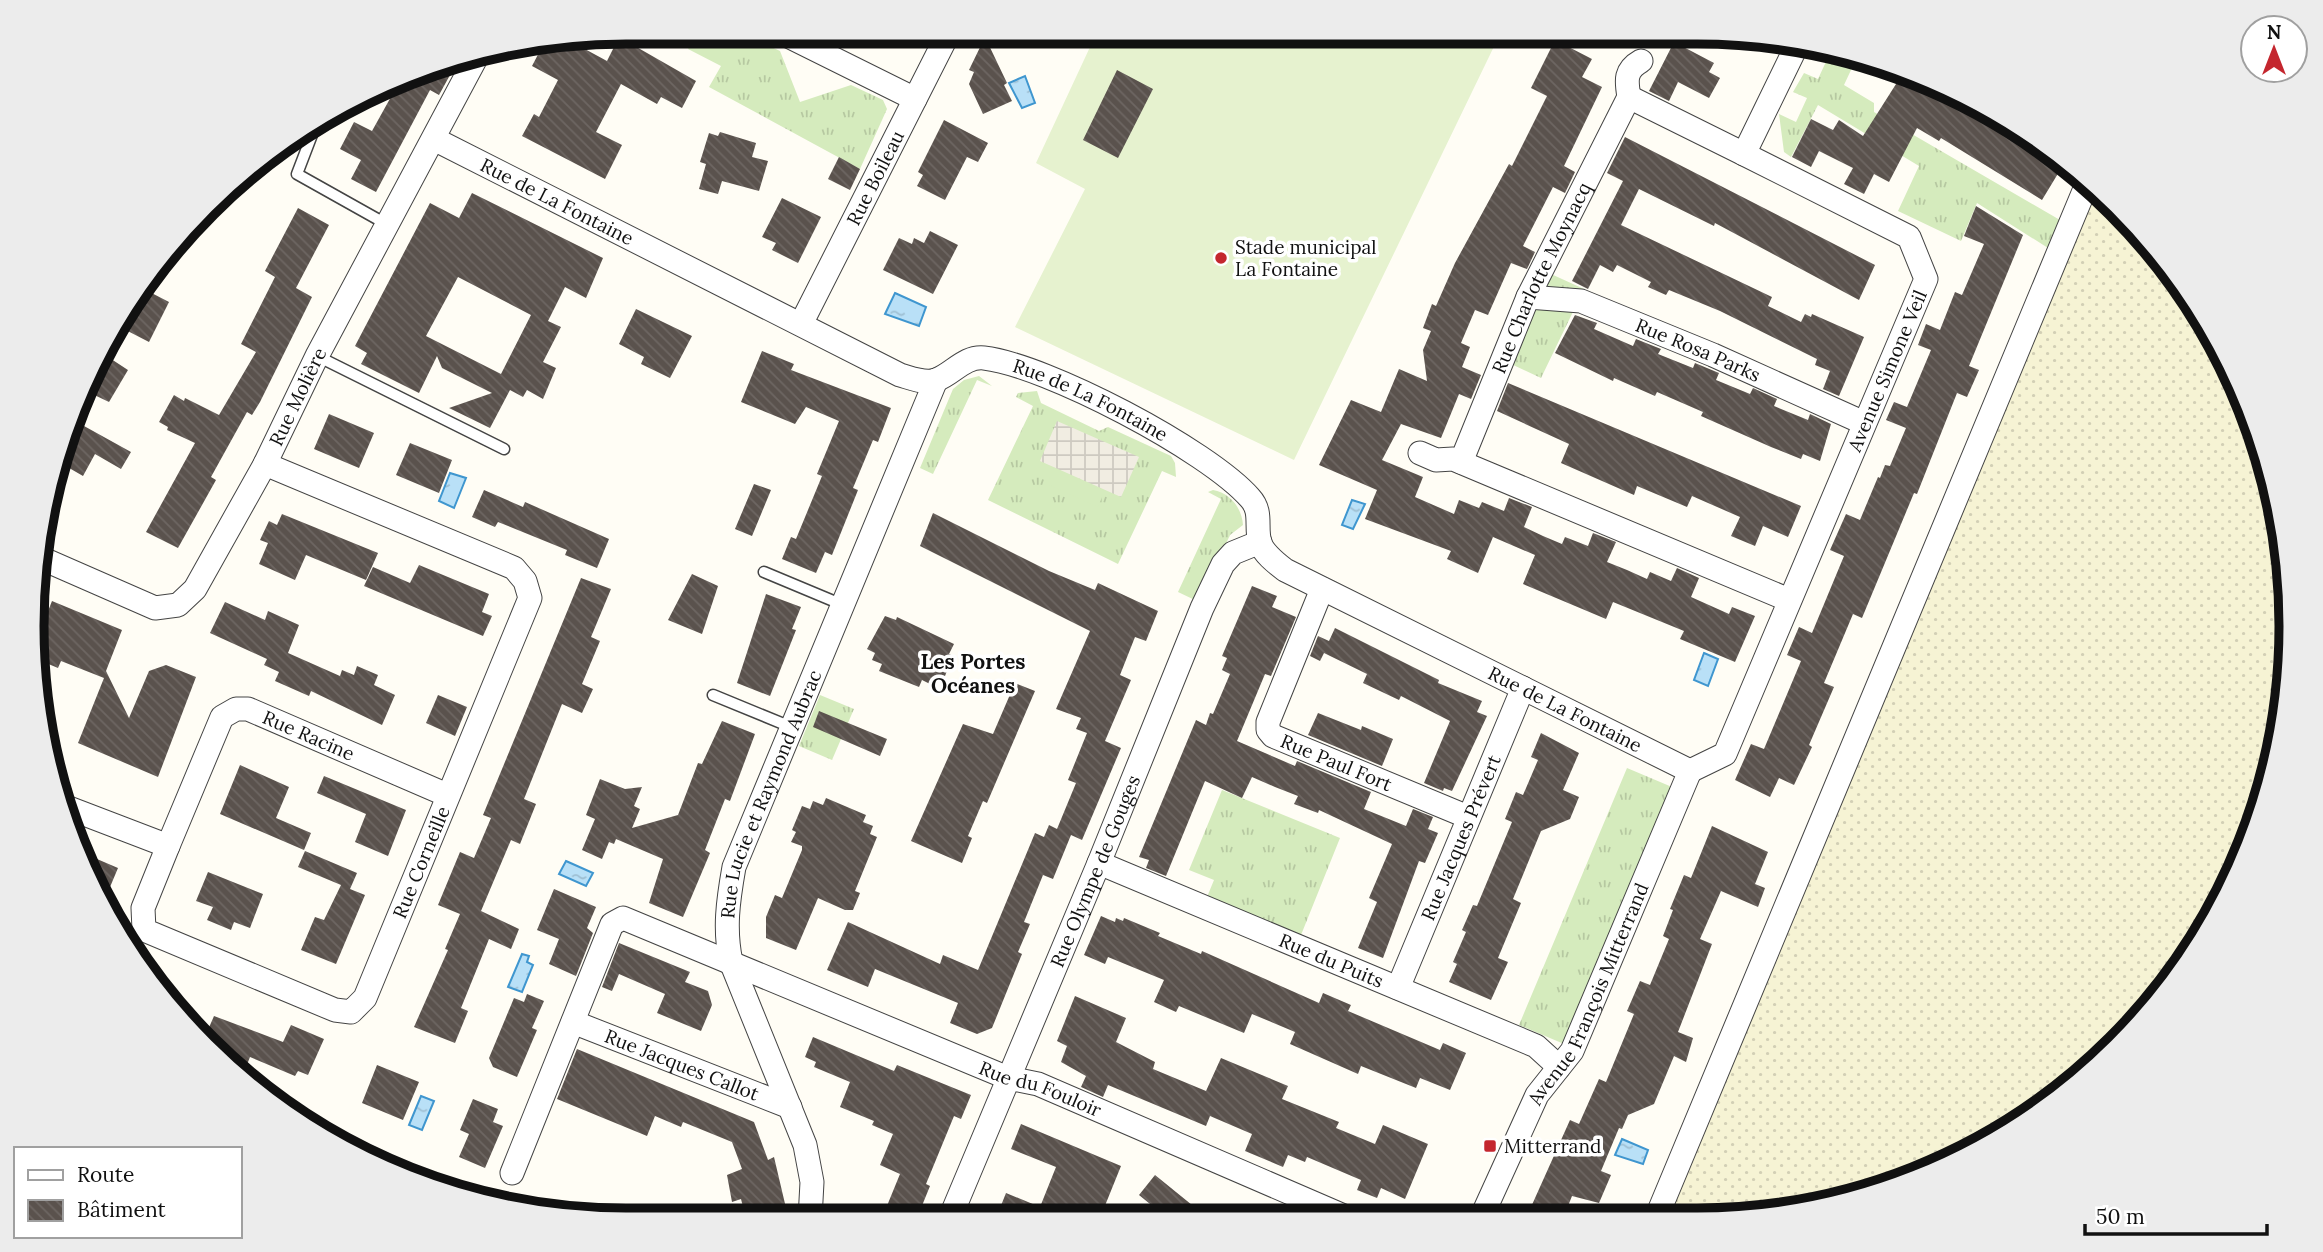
<svg xmlns="http://www.w3.org/2000/svg" width="2323" height="1252" font-family="Lora,serif">
<style>
.farmland{fill:url(#farmland-dots)}
.grass{fill:url(#grass-tufts)}
.park{fill:#d5ebbd}
.pitch{fill:#e6f2cf}
.plaza{fill:url(#plaza-grid)}
.water{fill:url(#water-ripples);stroke:#3f96cf;stroke-width:2}
.building{fill:url(#building-back-hatch);fill-rule:evenodd}
.lines{fill:none;stroke-linecap:round;stroke-linejoin:round}
.service-casing{stroke:#444;stroke-width:13}
.minor-casing{stroke:#444;stroke-width:25}
.service{stroke:#fff;stroke-width:10}
.minor{stroke:#fff;stroke-width:23}
.poi-dot{fill:#c4262e;stroke:#fff;stroke-width:2.5}
.labels{text-anchor:middle;stroke-width:7;stroke-linejoin:round;paint-order:stroke}
.street-label{font-size:19px;fill:#111;stroke:#fff}
.poi-label{font-size:19px;fill:#111;stroke:#fff;text-anchor:start}
.neighbourhood-label{font-size:21px;font-weight:bold;fill:#111;stroke:#fff}
.rim{fill:none;stroke:#111;stroke-width:9}
</style>
<defs>
<pattern id="farmland-dots" width="8" height="8" patternUnits="userSpaceOnUse" patternTransform="scale(1.75)"><rect width="8" height="8" fill="#f6f3d4"/><path d="M2 2h.1M6 6h.1" fill="none" stroke="#d2cfb5" stroke-width="1.8" stroke-linecap="round"/></pattern>
<pattern id="grass-tufts" width="24" height="20" patternUnits="userSpaceOnUse" patternTransform="scale(1.75)"><rect width="24" height="20" fill="#d5ebbd"/><path d="M3 7l-1-3M5 7V3M7 7l1-3M15 17l-1-3M17 17v-4M19 17l1-3" fill="none" stroke="#b6c8a1"/></pattern>
<pattern id="plaza-grid" width="8" height="8" patternUnits="userSpaceOnUse" patternTransform="scale(1.75)"><rect width="8" height="8" fill="#f1ede2"/><path d="M0 4h8M4 0v8" fill="none" stroke="#cecac1"/></pattern>
<pattern id="water-ripples" width="26" height="14" patternUnits="userSpaceOnUse" patternTransform="scale(1.75)"><rect width="26" height="14" fill="#b9e0f7"/><path d="M2 4q2-2 4 0t4 0M15 11q2-2 4 0t4 0" fill="none" stroke="#9ebfd3"/></pattern>
<pattern id="building-back-hatch" width="6" height="6" patternUnits="userSpaceOnUse" patternTransform="scale(1.75)"><rect width="6" height="6" fill="#5a524d"/><path d="M-1 5l2 2M0 0l6 6M5-1l2 2" fill="none" stroke="#6d6662"/></pattern>
</defs>
<rect width="100%" height="100%" fill="#fffdf5"/>
<path class="farmland" d="M2098 188 2168 264 2230 363 2271 472 2290 587 2286 703 2260 817 2212 923 2144 1018 2027 1121 1888 1189 1774 1215 1663 1216 1792 902Z"/>
<path class="grass" d="M697 32H740L780 51 800 102 851 85 883 100 887 109 860 169 709 87 721 66 688 49Z
M1817 46 1858 55 1844 85 1874 103V112L2060 220 2048 248 1977 203 1961 241 1898 211 1919 166 1818 105 1791 157 1784 152 1779 114 1796 122 1807 98 1793 92 1804 73 1818 79 1830 53Z
M1551 274 1584 289 1541 378 1509 363Z
M979 376 992 386 977 380 933 474 920 468 953 389 964 380Z
M1037 391 1041 403 1099 431 1108 427 1171 456 1175 463 1176 477 1162 471 1118 564 988 500 1033 406 1016 397 1018 393Z
M1213 490C1230 493 1242 508 1243 525L1230 535 1199 602 1178 592 1221 499 1208 492Z
M820 695 854 709 832 760 799 746Z
M1627 768 1672 787 1564 1044 1519 1025Z
M1222 790 1340 838 1301 935 1207 897 1214 880 1189 870Z"/>
<path class="park" d="M1054 467 1105 490 1098 507 1047 484Z"/>
<path class="pitch" d="M1097 32H1501L1294 460 1015 327 1085 189 1036 163Z"/>
<path class="plaza" d="M1057 421 1139 457 1121 497 1040 461Z"/>
<path class="water" d="M1025 76 1035 103 1022 108 1009 83Z
M895 293 926 307 919 326 885 314Z
M450 473 466 478 454 508 439 501Z
M1352 500 1365 504 1353 529 1342 525Z
M1704 653 1718 659 1708 686 1694 680Z
M566 861 593 873 586 886 559 874Z
M522 954 529 956 527 962 533 965 522 992 508 987Z
M421 1096 434 1101 422 1130 409 1125Z
M1622 1139 1648 1150 1643 1164 1615 1155Z"/>
<path class="building" d="M619 37 696 81 682 108 661 97 657 104 621 84 596 132 622 145 605 179 522 136 534 114 539 117 558 80 532 66 543 45 570 41 607 61Z
M985 37 1007 83 1004 85 1012 101 983 114 969 84 974 72 969 70Z
M1555 40 1592 59 1582 77 1602 87 1564 166 1575 172 1565 193 1553 187 1523 246 1535 252 1527 269 1511 263 1488 315 1475 310 1461 343 1470 347 1462 367 1481 375 1471 399 1459 394 1441 438 1401 424 1382 460 1423 477 1415 497 1454 514 1459 500 1479 508 1482 502 1504 511 1509 498 1532 507 1524 527 1543 536 1562 544 1565 537 1588 546 1593 533 1616 542 1607 562 1627 570 1647 579 1650 572 1671 581 1677 568 1699 578 1691 597 1729 614 1732 607 1755 616 1735 662 1680 639 1684 631 1613 602 1606 619 1523 584 1535 555 1493 537 1478 573 1447 559 1451 551 1365 519 1377 490 1319 465 1351 400 1381 412 1399 369 1427 381 1423 350 1431 331 1423 328 1432 304 1436 306 1455 263 1509 164 1512 166 1547 96 1531 88Z
M1674 42 1714 63 1709 72 1720 78 1709 98 1678 82 1669 101 1649 91Z
M445 61 441 70 450 75 439 95 430 90 376 192 351 179 361 160 340 149 354 122 372 131 392 95 384 90 435 63Z
M1117 70 1153 89 1118 158 1083 140Z
M1903 73 1994 111 2065 162 2042 200 1941 138 1939 141 1917 128 1889 182 1874 174 1864 194 1844 184 1853 168 1819 151 1811 167 1792 157 1811 119 1833 130 1839 120 1863 136Z
M944 120 988 143 978 162 967 157 945 200 917 186 923 175 918 172Z
M720 132 756 143 752 157 768 161 759 191 722 181 718 194 699 189 706 164 700 162 709 133 718 136Z
M1625 137 1875 265 1859 300 1715 223 1714 226 1639 189 1621 225 1772 297 1768 306 1801 322 1805 314 1811 317 1812 314 1864 337 1839 396 1823 389 1830 371 1815 365 1817 359 1720 311 1669 290 1666 295 1648 287 1651 282 1617 265 1613 272 1600 265 1588 289 1572 281 1623 181 1607 173Z
M839 157 860 169 850 190 828 179Z
M472 193 603 258 586 298 565 287 548 321 561 327 543 362 556 368 543 399 527 390 523 397 510 390 490 428 449 408 492 393 442 368 437 356 419 393 361 364 367 353 355 346 430 203 459 218ZM458 277 531 315 501 374 426 336Z
M782 198 821 217 798 263 772 250 776 243 762 237Z
M1976 206 2023 235 1969 366 1979 370 1967 397 1957 393 1917 494 1914 493 1862 618 1853 614 1824 683 1834 687 1809 745 1812 747 1794 785 1779 778 1770 797 1735 780 1751 744 1764 749 1801 661 1787 655 1799 627 1812 633 1844 556 1830 550 1846 514 1860 520 1878 477 1880 478 1885 465 1890 466 1906 428 1886 420 1894 402 1907 407 1931 350 1918 345 1926 324 1940 330 1955 292 1962 295 1984 244 1964 236Z
M298 208 329 225 296 288 312 297 260 402 252 415 247 412 211 477 216 480 178 548 146 532 195 443 167 430 168 427 159 422 174 395 184 401 185 398 219 415 256 352 241 344 275 277 265 271Z
M930 231 958 245 933 294 883 270 899 238 912 244 914 238 924 243Z
M140 287 169 302 149 342 118 326 132 295Z
M636 309 692 336 670 378 641 364 644 357 619 344Z
M1575 315 1597 323 1594 329 1633 346 1636 339 1661 349 1658 354 1693 368 1695 363 1719 373 1716 380 1750 394 1753 388 1777 399 1774 406 1808 420 1810 414 1831 424 1820 461 1803 454 1801 459 1771 447 1701 416 1703 412 1657 392 1655 396 1614 378 1613 381 1555 353Z
M762 351 794 364 791 370 891 408 878 442 873 440 853 488 858 490 832 555 825 552 816 573 782 559 791 537 796 539 822 476 817 474 839 421 806 407 795 424 741 402Z
M105 355 128 370 109 402 88 392Z
M1508 383 1801 506 1788 537 1763 526 1755 546 1731 536 1740 517 1692 496 1687 507 1637 486 1634 495 1561 463 1569 444 1497 411Z
M329 414 374 433 359 468 314 449Z
M75 421 131 452 121 469 95 454 83 476 57 461Z
M410 443 452 460 439 493 396 475Z
M754 484 771 490 752 536 735 529Z
M484 490 523 507 525 502 609 539 597 568 565 555 567 550 498 522 495 527 472 517Z
M933 513 1049 571 1095 590 1098 583 1158 611 1146 641 1135 637 1120 675 1131 680 1105 741 1121 748 1082 840 1071 835 1053 879 1043 875 1024 922 1030 924 1018 952 1022 954 992 1028 977 1034 950 1023 958 1003 875 969 868 987 827 970 848 922 940 964 943 955 978 970 1035 833 1044 837 1049 825 1057 829 1076 783 1068 780 1087 733 1076 729 1081 718 1056 709 1090 631 920 546Z
M282 514 378 553 366 580 306 555 295 580 259 564 268 543 260 540 269 521 277 525Z
M419 565 489 594 482 612 492 616 483 636 364 586 373 567 410 583Z
M692 574 718 586 702 634 668 620Z
M581 578 611 589 591 637 600 641 582 684 593 689 582 713 562 704 524 799 536 804 520 844 511 840 481 911 519 929 511 949 489 939 461 1008 468 1011 455 1043 414 1027 448 950 445 949 460 914 438 905 460 852 474 858 491 818 483 815Z
M1252 586 1277 596 1272 607 1296 617 1271 676 1265 674 1237 741 1295 766 1297 761 1371 792 1364 809 1406 826 1413 809 1433 817 1428 829 1438 833 1425 863 1419 861 1383 958 1358 948 1377 902 1369 898 1392 844 1319 810 1318 813 1294 804 1298 796 1275 787 1252 777 1242 798 1205 781 1166 876 1146 868 1149 860 1139 857 1196 720 1206 725 1210 713 1213 714 1230 674 1222 670 1227 658 1222 656Z
M766 594 801 607 792 629 796 630 770 696 737 683Z
M52 601 122 630 106 671 129 718 149 671 166 665 196 677 158 777 78 743 104 678 61 661 58 668 34 658 35 644Z
M225 602 265 620 268 611 299 625 288 653 340 676 342 670 354 675 357 666 378 675 374 685 395 695 382 725 311 691 309 696 275 681 279 672 264 665 267 659 210 633Z
M885 616 896 620 897 617 954 644 949 654 953 656 943 681 934 677 932 685 922 680 919 687 879 671 882 664 872 660 875 653 867 649Z
M1335 628 1439 680 1438 683 1482 701 1477 712 1487 716 1452 791 1444 788 1443 791 1424 783 1450 721 1401 696 1399 700 1363 683 1367 674 1324 653 1320 661 1310 656 1318 636 1329 641Z
M1015 683 1035 691 987 803 983 801 968 836 972 838 962 863 911 841 963 724 993 734Z
M438 695 467 707 455 736 426 723Z
M819 711 887 739 880 756 813 727Z
M1318 713 1361 730 1362 726 1393 739 1382 766 1308 735Z
M722 721 755 734 730 801 725 799 705 850 710 853 683 917 649 903 663 859 616 839 614 844 609 842 602 859 582 850 595 819 586 815 600 779 625 789 642 787 634 806 640 809 632 828 678 815 698 763 702 764Z
M1541 733 1579 753 1563 790 1579 797 1570 819 1541 831 1513 899 1521 903 1498 958 1508 962 1491 1000 1449 982 1457 964 1453 962 1466 932 1462 930 1473 905 1477 906 1512 822 1505 819 1516 792 1523 795 1538 760 1531 757Z
M240 765 289 787 276 818 311 833 304 850 220 814Z
M324 776 406 810 388 856 355 842 366 814 317 793Z
M826 798 866 815 863 822 873 826 870 834 877 837 855 891 860 893 853 910H845L818 898 796 950 766 938V917L775 895 782 898 802 850V846L791 842 796 832 792 830 802 806 810 809 813 801 823 805Z
M1712 826 1768 852 1755 884 1765 888 1758 907 1721 891 1700 939 1712 944 1678 1032 1693 1038 1686 1062 1674 1056 1654 1104 1628 1115 1622 1129 1619 1128 1601 1171 1611 1175 1599 1203 1572 1196 1564 1216H1552L1531 1207 1570 1120 1579 1124 1599 1079 1606 1082 1634 1014 1627 1011 1640 981 1650 985 1669 939 1663 936 1673 910 1670 909 1684 875 1691 878Z
M76 850 118 868 105 899 77 854Z
M305 851 357 873 350 889 365 895 336 964 301 950 315 917 324 920 341 885 298 867Z
M208 872 263 894 250 928 234 922 231 930 207 920 213 907 196 901Z
M554 889 596 907 587 928 593 933 576 976 549 964 559 939 537 930Z
M1101 916 1115 922 1116 918 1123 921 1124 918 1160 933 1158 936 1201 954 1202 951 1319 1003 1323 993 1351 1005 1348 1011 1440 1050 1443 1043 1466 1053 1450 1090 1420 1078 1416 1088 1361 1066 1358 1074 1290 1044 1295 1032 1252 1014 1244 1033 1179 1006 1176 1012 1154 1002 1164 980 1108 957 1105 964 1084 955Z
M619 943 690 972 685 982 708 991 712 1005 701 1031 657 1013 665 994 619 974 612 991 602 987Z
M527 994 544 1001 532 1028 537 1030 517 1077 493 1067 489 1058 514 998 524 1002Z
M1075 996 1126 1018 1116 1042 1155 1062 1153 1069 1206 1091 1221 1058 1288 1086 1282 1099 1339 1122 1336 1128 1375 1144 1383 1125 1428 1144 1405 1199 1381 1188 1377 1198 1357 1190 1361 1180 1307 1157 1305 1162 1288 1155 1283 1167 1245 1151 1252 1134 1210 1116 1206 1126 1108 1085 1103 1097 1081 1087 1086 1076 1061 1062 1067 1046 1057 1041Z
M214 1016 283 1042 291 1025 324 1039 308 1075 298 1071 295 1076 250 1057 246 1067 232 1061 204 1039Z
M813 1037 894 1071 897 1065 971 1095 961 1119 954 1116 926 1184 930 1186 917 1218H882L900 1174 880 1165 893 1134 872 1125 874 1121 840 1107 850 1082 814 1067 816 1062 805 1057Z
M577 1049 754 1122 768 1160 774 1157 786 1208 782 1219H746L741 1199 732 1202 727 1175 742 1169 732 1142 683 1122 681 1127 655 1116 647 1136 557 1099Z
M377 1065 419 1082 403 1120 362 1103Z
M473 1099 498 1109 493 1122 503 1126 485 1168 459 1157 469 1134 460 1130Z
M1021 1124 1121 1166 1100 1218H996L1006 1193 1040 1207 1056 1167 1011 1149Z
M1155 1175 1192 1205 1182 1217H1166L1139 1195Z"/>
<g class="lines">
<g class="service-casing">
<path id="service" d="M315 127 297 174 388 225
M317 356 504 449
M764 572 843 605
M713 695 791 727"/>
</g>
<g class="minor-casing">
<g id="minor">
<path d="M780 32 915 99"/>
<path d="M1629 97 1744 154"/>
<path id="s1" d="M434 139 900 375C911 378 925 384 936 380 953 374 964 356 984 358 1046 365 1208 450 1250 498 1263 512 1255 527 1260 543 1264 554 1276 563 1285 570L1690 771"/>
<path id="s2" d="M1528 297 1581 301 1713 355 1864 423"/>
<path id="s3" d="M801 324 949 32"/>
<path d="M1420 453 1436 460 1453 459 1789 600"/>
<path id="s4" d="M1461 462 1528 297 1629 97C1626 80 1625 70 1641 61"/>
<path id="s5" d="M43 559 155 608 178 605 195 589 265 464 317 356 477 56"/>
<path id="s6" d="M1322 589 1268 722V730L1273 736 1468 817"/>
<path id="s7" d="M1690 771 1725 754 1926 279 1909 237 1744 154 1798 43"/>
<path id="s8" d="M66 807 168 846 143 908 144 930 335 1010 351 1012 365 998 530 598 525 581 514 568 265 464"/>
<path id="s9" d="M168 846 222 717 236 709H248L447 795"/>
<path id="s10" d="M1099 863 1536 1046 1559 1067"/>
<path id="s11" d="M1398 988 1523 688"/>
<path id="s12" d="M573 1022 790 1107"/>
<path id="s13" d="M512 1173 612 924 623 918 1008 1078 1038 1084 1346 1217"/>
<path id="s14" d="M1482 1216 1537 1095 1572 1051 1690 771"/>
<path d="M1657 1216 2089 179"/>
<path id="s15" d="M950 1218 1099 863 1202 608 1223 564 1233 553 1260 542"/>
<path id="s16" d="M810 1219 812 1182 805 1145 731 962C724 929 728 901 734 867L936 380"/>
</g>
</g>
<use href="#service" class="service"/>
<use href="#minor" class="minor"/>
</g>
<g class="poi-dot">
<circle cx="1221" cy="258" r="7"/>
<rect x="1483" y="1139" width="14" height="14" rx="3.5"/>
</g>
<g class="labels">
<g class="street-label">
<text dy="7" stroke="none"><textPath href="#s3" startOffset="164">Rue Boileau</textPath></text>
<text dy="7" stroke="none"><textPath href="#s1" startOffset="138">Rue de La Fontaine</textPath></text>
<text dy="7" stroke="none"><textPath href="#s4" startOffset="201">Rue Charlotte Moynacq</textPath></text>
<text dy="7" stroke="none"><textPath href="#s2" startOffset="180">Rue Rosa Parks</textPath></text>
<text dy="7" stroke="none"><textPath href="#s7" startOffset="455">Avenue Simone Veil</textPath></text>
<text dy="7" stroke="none"><textPath href="#s5" startOffset="387">Rue Molière</textPath></text>
<text dy="7" stroke="none"><textPath href="#s1" startOffset="728">Rue de La Fontaine</textPath></text>
<text dy="7" stroke="none"><textPath href="#s1" startOffset="1314">Rue de La Fontaine</textPath></text>
<text dy="7" stroke="none"><textPath href="#s9" startOffset="234">Rue Racine</textPath></text>
<text dy="7" stroke="none"><textPath href="#s6" startOffset="228">Rue Paul Fort</textPath></text>
<text dy="7" stroke="none"><textPath href="#s16" startOffset="448">Rue Lucie et Raymond Aubrac</textPath></text>
<text dy="7" stroke="none"><textPath href="#s11" startOffset="163">Rue Jacques Prévert</textPath></text>
<text dy="7" stroke="none"><textPath href="#s8" startOffset="588">Rue Corneille</textPath></text>
<text dy="7" stroke="none"><textPath href="#s15" startOffset="376">Rue Olympe de Gouges</textPath></text>
<text dy="7" stroke="none"><textPath href="#s10" startOffset="252">Rue du Puits</textPath></text>
<text dy="7" stroke="none"><textPath href="#s14" startOffset="247">Avenue François Mitterrand</textPath></text>
<text dy="7" stroke="none"><textPath href="#s12" startOffset="117">Rue Jacques Callot</textPath></text>
<text dy="7" stroke="none"><textPath href="#s13" startOffset="732">Rue du Fouloir</textPath></text>
</g>
<g class="poi-label">
<text x="1235" y="254">Stade municipal<tspan x="1235" dy="22">La Fontaine</tspan></text>
<text x="1504" y="1153">Mitterrand</text>
</g>
<g class="neighbourhood-label">
<text x="973" y="669">Les Portes<tspan x="973" dy="24">Océanes</tspan></text>
</g>
</g>
<path d="M0 0H2323V1252H0ZM626 44H1697A582 582 0 0 1 2279 626V626A582 582 0 0 1 1697 1208H626A582 582 0 0 1 44 626V626A582 582 0 0 1 626 44Z" fill="#ececec" fill-rule="evenodd"/>
<path class="rim" d="M626 44H1697A582 582 0 0 1 2279 626V626A582 582 0 0 1 1697 1208H626A582 582 0 0 1 44 626V626A582 582 0 0 1 626 44Z"/>
<rect x="14" y="1147" width="228" height="91" fill="#ffffff" stroke="#a0a0a0" stroke-width="2"/>
<rect x="28" y="1170" width="35" height="10" fill="#ffffff" stroke="#a0a0a0" stroke-width="2"/>
<text x="77" y="1182" font-size="21" fill="#111111">Route</text>
<rect x="28" y="1200" width="35" height="21" fill="url(#building-back-hatch)" stroke="#a0a0a0" stroke-width="2"/>
<text x="77" y="1217" font-size="21" fill="#111111">Bâtiment</text>
<g transform="translate(2274 49)"><circle r="33" fill="#ffffff" stroke="#a0a0a0" stroke-width="2"/>
<path d="M0-5L12 26L0 18L-12 26Z" fill="#c4262e"/>
<text y="-10" font-size="19" font-weight="bold" text-anchor="middle" fill="#111111">N</text>
</g>
<path d="M2085 1224v10h182v-10" fill="none" stroke="#111111" stroke-width="3.5"/>
<text x="2096" y="1224" font-size="21" fill="#111111" stroke="#ffffff" stroke-width="5" paint-order="stroke">50 m</text>
</svg>
